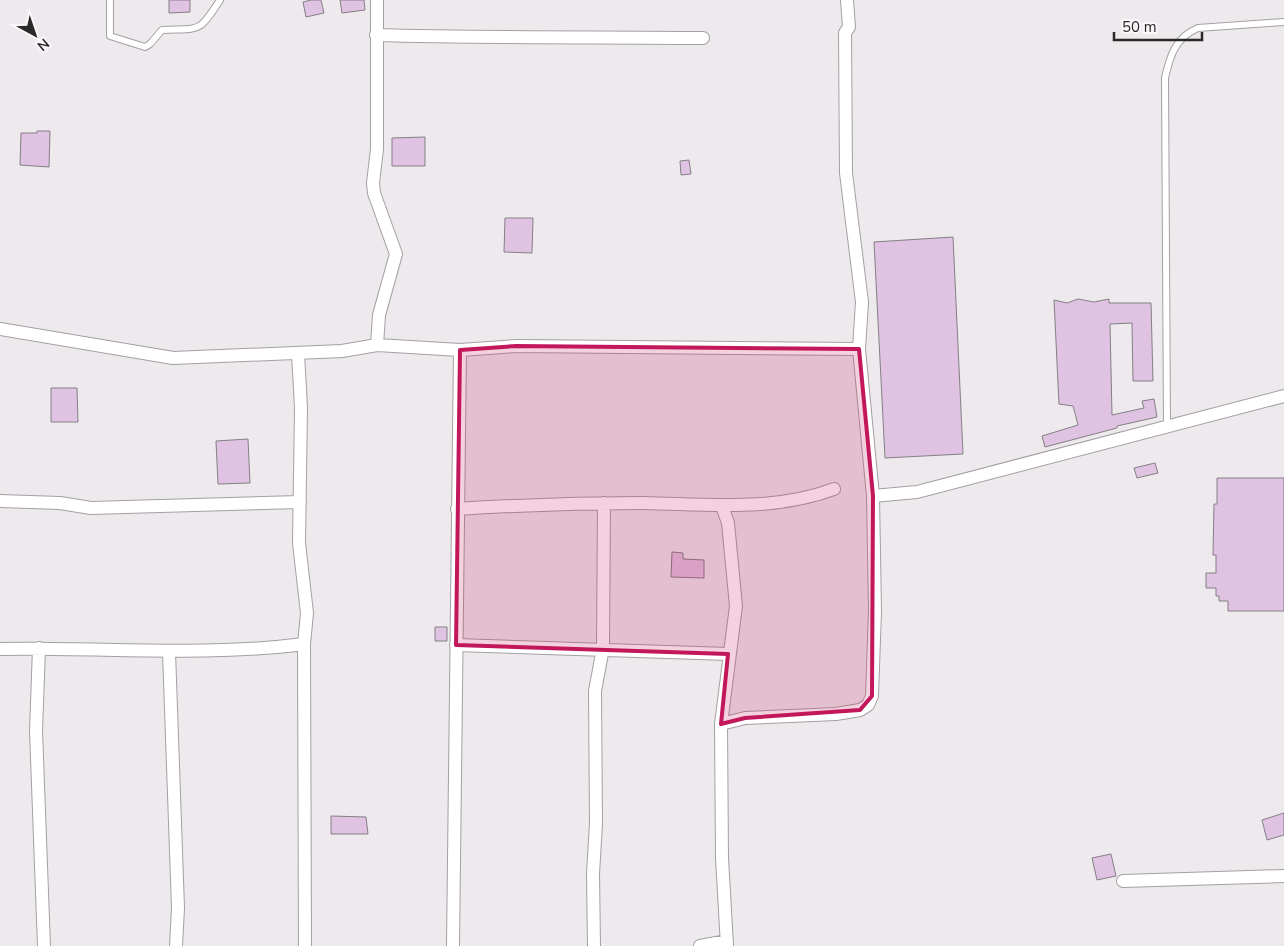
<svg xmlns="http://www.w3.org/2000/svg" width="1284" height="946" font-family="'Nunito Sans',sans-serif">
<style>
.building{fill:#e0c2e2;stroke:#838084}
.lines{fill:none;stroke-linecap:round;stroke-linejoin:round}
.service-casing{stroke:#a3a0a4;stroke-width:8}
.minor-casing{stroke:#a3a0a4;stroke-width:14}
.service{stroke:#fff;stroke-width:6}
.minor{stroke:#fff;stroke-width:12}
.marked{fill:#c2185b;fill-opacity:0.2;stroke:#c2185b;stroke-width:4;stroke-linejoin:round}
</style>
<rect width="100%" height="100%" fill="#ede9ed"/>
<path class="building" d="M169 0H190V12L169 13Z
M311 0H321L324 13 306 17 303 2Z
M340 0H364L365 10 342 13Z
M37 131H50L49 167 20 165 21 133H37Z
M425 137V166H392V138Z
M689 160 691 174 681 175 680 161Z
M505 218H533L532 253 504 252Z
M953 237 963 454 885 458 874 242Z
M1078 299 1094 302 1109 299V303H1151L1153 381H1133L1132 323 1110 324 1112 415 1144 408 1142 401 1154 399 1157 417 1117 426V428L1045 447 1042 436 1078 425 1073 406 1059 404 1054 300 1067 303Z
M51 388H77L78 422H51Z
M248 439 250 483 218 484 216 441Z
M1155 463 1158 473 1137 478 1134 468Z
M1217 478H1284V611H1228V601H1219V596H1216V588H1206V573H1216V555H1213L1214 504H1217Z
M672 552 683 553V559L704 560V578L671 577Z
M435 627H447V641H435Z
M1284 813V835L1267 840 1262 820Z
M331 816 366 817 368 834H331Z
M1111 854 1116 876 1097 880 1092 858Z"/>
<g class="lines">
<g class="service-casing">
<path id="service" d="M110 0V36L145 47 150 44 162 30C201 28 198 34 220 0
M1167 427 1165 78C1170 55 1176 37 1198 28L1284 22"/>
</g>
<g class="minor-casing">
<path id="minor" d="M377 0V149L373 183 374 193 396 254 379 315 377 345
M847 0 849 27 845 33 846 173 862 302 859 349
M376 35C485 38 594 37 703 38
M0 329 173 358 342 351 377 345 460 350 516 346 859 349 873 496 875 611 872 696 868 705 860 710 836 714 745 718 721 724
M298 353 301 408 299 543 307 613 304 644 305 946
M873 496 917 492 1284 396
M0 501 60 503 91 508 300 502
M722 506 728 523 736 606 721 724 722 858 727 946
M457 509C519 505 581 503 643 503 706 504 773 512 834 489
M456 645 728 654
M39 648 36 731 44 946
M0 649C102 647 203 657 304 644
M169 652 178 908 176 946
M1123 881 1284 876
M453 946 460 350
M594 946 593 874 596 823 595 691 603 648 604 503
M700 946 727 941"/>
</g>
<use href="#service" class="service"/>
<use href="#minor" class="minor"/>
</g>
<path class="marked" d="M516 346 859 349 873 496 872 696 860 710 745 718 721 724 728 654 456 645 460 350Z"/>
<g transform="translate(35 35) rotate(140)" stroke="#faf6fa" stroke-width="4" paint-order="stroke">
<path d="M0-4L9 19L0 12L-9 19Z" fill="#2a292a"/>
<text y="-8" font-size="14" font-weight="bold" text-anchor="middle" fill="#2a292a">N</text>
</g>
<path d="M1114 32v8h88v-8" fill="none" stroke="#2a292a" stroke-width="2.5"/>
<text x="1122" y="32" font-size="15" fill="#2a292a" stroke="#faf6fa" stroke-width="4" paint-order="stroke">50 m</text>
</svg>
